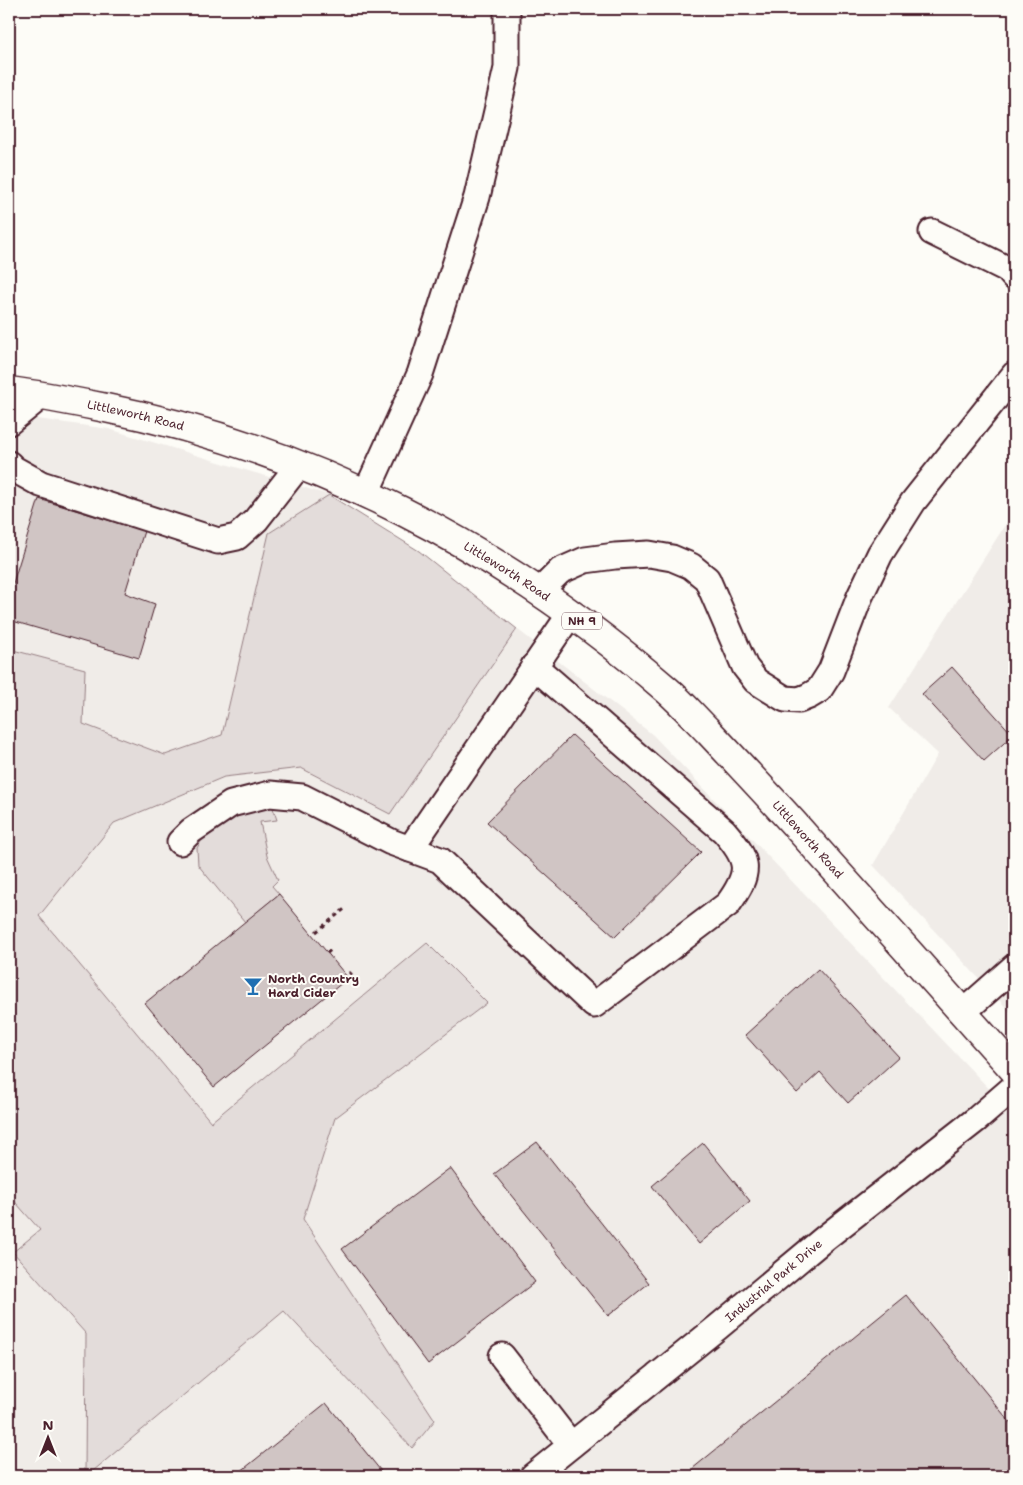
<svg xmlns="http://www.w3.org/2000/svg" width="1023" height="1485" font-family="'Shantell Sans',sans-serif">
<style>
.built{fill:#f0ece8}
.green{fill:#e3dcda;stroke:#967e82}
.building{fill:#d0c5c4;stroke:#4a1f2b}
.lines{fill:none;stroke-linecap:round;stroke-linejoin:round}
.minor-casing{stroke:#4a1f2b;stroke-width:29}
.major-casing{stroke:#4a1f2b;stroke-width:31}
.path{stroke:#4a1f2b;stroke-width:3;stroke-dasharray:4 4;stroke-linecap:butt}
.minor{stroke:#fdfcf7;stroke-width:25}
.major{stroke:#fdfcf7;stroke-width:28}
.labels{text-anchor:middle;stroke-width:4;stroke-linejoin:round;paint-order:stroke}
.shield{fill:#fdfcf7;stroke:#806168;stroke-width:1}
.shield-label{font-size:11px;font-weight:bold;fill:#4a1f2b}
.street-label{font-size:12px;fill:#4a1f2b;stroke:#fdfcf7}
.poi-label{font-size:12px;font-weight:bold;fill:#4a1f2b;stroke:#fdfcf7;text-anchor:start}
</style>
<rect width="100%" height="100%" fill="#fdfcf7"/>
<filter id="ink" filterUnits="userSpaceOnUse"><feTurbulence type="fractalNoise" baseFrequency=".02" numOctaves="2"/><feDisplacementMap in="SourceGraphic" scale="10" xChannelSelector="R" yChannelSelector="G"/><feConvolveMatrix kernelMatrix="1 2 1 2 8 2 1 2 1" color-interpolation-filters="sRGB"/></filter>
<g filter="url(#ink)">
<path class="built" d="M9 415 109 429 329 495 269 533 222 735 165 755 82 724 85 669 9 649Z
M1014 511V1016L873 865 938 754 889 708Z
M517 629 653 735 1014 1115V1476H87L284 1311 412 1448 435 1420 303 1219 335 1118 487 1003 427 944 211 1122 39 916 114 823 224 777 301 768 390 814Z
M9 1195 40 1230 13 1252 86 1334 85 1476H9Z"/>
<path class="green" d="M329 495 419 551 517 629 390 814 301 768 224 777 114 823 39 916 211 1122 427 943 487 1003 335 1118 303 1219 435 1420 412 1448 284 1311 87 1476H85L86 1334 13 1252 40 1230 9 1195V649L85 669 83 724 165 755 222 735 269 533Z
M272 805 277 820 260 822 267 856 278 880 272 886 279 894 245 922 198 865 197 848 206 833 231 815Z"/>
<path class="building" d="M39 499 144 531 125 593 155 604 139 658 9 620V596Z
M952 667 1013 735 984 761 922 694Z
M572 735 701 852 615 937 487 822Z
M279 894 348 978 214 1087 145 1003Z
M818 969 899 1057 848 1103 820 1072 797 1093 745 1035Z
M537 1142 649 1283 608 1316 494 1174Z
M703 1143 750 1201 699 1244 652 1186Z
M450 1168 535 1282 428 1364 342 1249Z
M906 1295 1014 1427V1476H698L692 1469Z
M326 1403 385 1476H235Z"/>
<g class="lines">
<g class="minor-casing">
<g id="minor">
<path d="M932 232 1007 269 1014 277"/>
<path d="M9 422 41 396"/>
<path d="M9 464 14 469 41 484 218 541 237 537 256 520 299 465"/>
<path d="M366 493 420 374 477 197 507 68V9"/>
<path d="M540 591 560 571 585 560 615 556 649 554 672 558 691 566 707 579 745 667 756 681 785 699 799 700 809 696 819 690 831 671 860 596 880 554 913 502 1014 375"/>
<path d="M180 842 191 831 231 804 270 794 302 797 391 842 440 860 594 1005 728 904C751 872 750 861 724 831L534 666"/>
<path d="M410 849 571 613"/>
<path d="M962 1013 1014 967"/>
<path d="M502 1356 571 1445"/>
<path id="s1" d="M533 1476 718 1327 825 1238 977 1119 1014 1087"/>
</g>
</g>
<g class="major-casing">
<g id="major">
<path id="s2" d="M9 391C40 395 71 401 101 407 313 449 505 549 667 690 681 702 694 717 707 730 740 765 773 800 805 836 874 914 944 992 1014 1070"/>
</g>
</g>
<path class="path" d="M316 932 347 907
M327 953 331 950
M349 972 352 975"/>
<use href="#minor" class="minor"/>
<use href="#major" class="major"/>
</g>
</g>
<defs>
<g id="bar-bare" transform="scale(1.5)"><path d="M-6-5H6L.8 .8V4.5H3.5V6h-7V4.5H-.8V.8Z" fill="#1f6fb2" stroke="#fdfcf7" stroke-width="2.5" paint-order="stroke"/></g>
</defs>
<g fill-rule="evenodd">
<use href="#bar-bare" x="253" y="986"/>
</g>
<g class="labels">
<rect class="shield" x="562" y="612.5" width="40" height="17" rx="4"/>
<g class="shield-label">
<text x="582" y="625">NH 9</text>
</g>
<g class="street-label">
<text dy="4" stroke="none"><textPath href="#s2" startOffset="129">Littleworth Road</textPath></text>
<text dy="4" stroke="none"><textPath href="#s2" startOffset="534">Littleworth Road</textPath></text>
<text dy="4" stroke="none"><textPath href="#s2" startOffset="939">Littleworth Road</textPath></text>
<text dy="4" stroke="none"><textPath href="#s1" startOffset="310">Industrial Park Drive</textPath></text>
</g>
<g class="poi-label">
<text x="268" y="983">North Country<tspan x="268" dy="14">Hard Cider</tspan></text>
</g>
</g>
<rect width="1023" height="1485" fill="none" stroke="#fdfcf7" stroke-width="30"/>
<rect x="15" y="15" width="993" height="1455" fill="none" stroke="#4a1f2b" stroke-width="2" filter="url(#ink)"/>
<g transform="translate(48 1438)" stroke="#fdfcf7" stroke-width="4" paint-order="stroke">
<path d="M0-4L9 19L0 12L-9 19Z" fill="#4a1f2b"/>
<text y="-8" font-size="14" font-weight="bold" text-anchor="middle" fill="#4a1f2b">N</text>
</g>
</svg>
